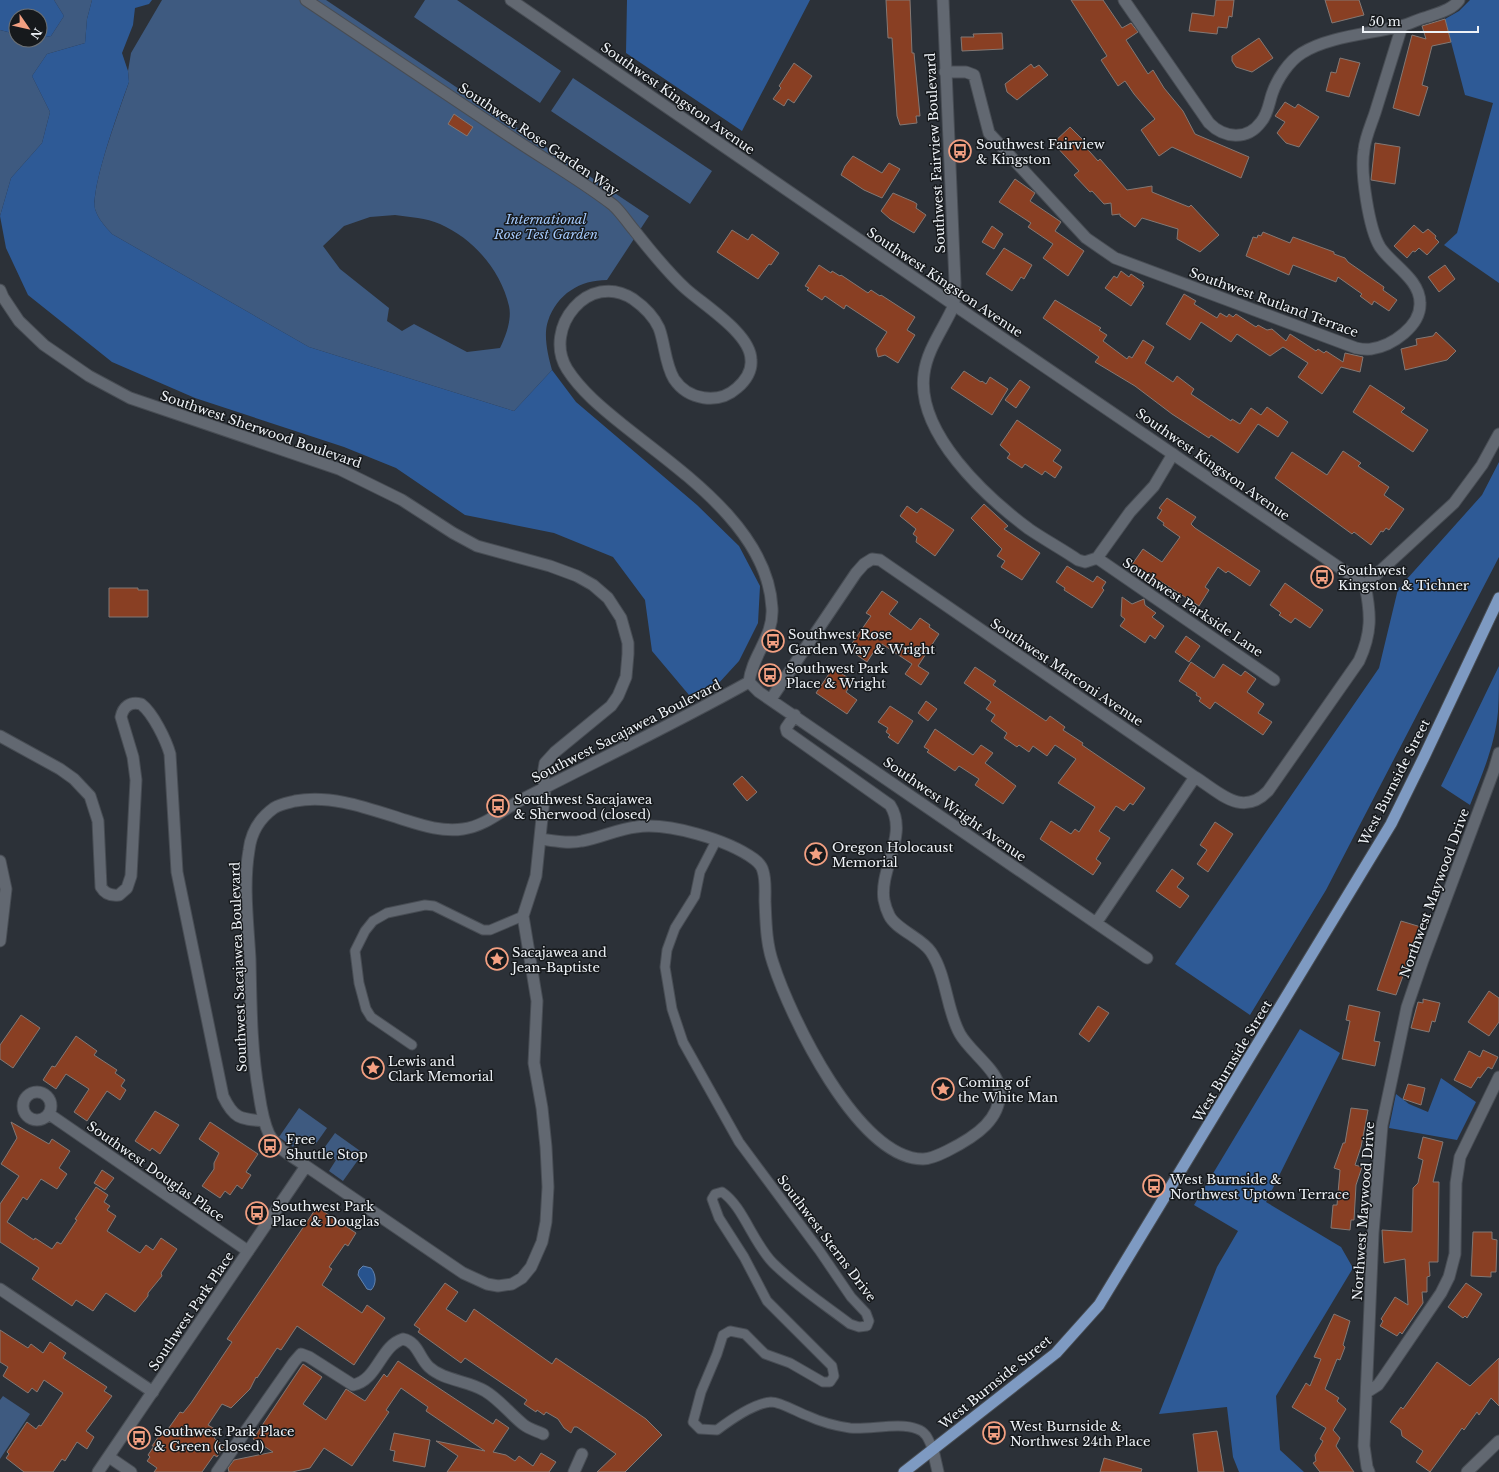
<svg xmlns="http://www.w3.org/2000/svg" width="1499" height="1472" font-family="'Libre Baskerville',serif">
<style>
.green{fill:#3e5a80;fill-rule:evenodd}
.forest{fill:#2e5a96}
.water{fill:#27538e;stroke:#6383ae}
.building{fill:#893f23;stroke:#837874}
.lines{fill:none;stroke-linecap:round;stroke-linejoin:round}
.pedestrian-casing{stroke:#484d54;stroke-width:11}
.minor-casing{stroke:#484d54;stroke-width:13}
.tertiary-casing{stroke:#484d54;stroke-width:13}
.primary-casing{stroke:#484d54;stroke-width:13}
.pedestrian{stroke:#626871;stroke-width:9}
.minor{stroke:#626871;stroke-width:11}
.tertiary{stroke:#626871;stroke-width:11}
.primary{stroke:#7e9ac2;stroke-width:11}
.labels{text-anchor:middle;stroke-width:3;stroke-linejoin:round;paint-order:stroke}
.street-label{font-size:13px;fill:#eef2f7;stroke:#16191c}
.poi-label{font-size:13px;fill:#eef2f7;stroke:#16191c;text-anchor:start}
.park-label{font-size:13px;font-style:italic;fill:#a4c9fc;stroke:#16191c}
</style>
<rect width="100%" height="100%" fill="#2c3138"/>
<path class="green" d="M54 0H92L87 19 85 43 47 54 32 76 50 112 42 143 11 178 0 216V30L16 34V40H40V38L51 36 64 16Z
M162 0H326L649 216 607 280C580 280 557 294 548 321 543 335 548 356 552 370L514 411 309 347 112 234C105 226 98 219 95 209 91 184 120 109 129 82L128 71 131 53ZM395 215C410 217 426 218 440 224 474 239 501 271 509 306 512 319 506 336 500 348L467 352 414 324 402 331 387 321 389 308 340 269 323 246 344 226 370 217Z
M425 0H457L561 71 540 103 414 17Z
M573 78 712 171 690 204 551 111Z
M299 1108 327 1128 315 1145 300 1136 293 1147 279 1137Z
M335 1133 363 1153 343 1181 329 1171 336 1160 322 1151Z
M3 1396 30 1414 0 1459V1400Z"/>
<path class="forest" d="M0 0H54L64 16 51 36 40 38V16H16V34L0 30Z
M92 0H152L149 4 135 8 133 25 122 53 128 71 129 82C120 107 91 186 95 209 98 219 105 226 112 234L309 347 514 411 552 370 576 402 697 505 739 546 760 586 758 623 739 661 717 685 689 695 652 651 645 600 613 557 554 533 465 515 396 468 344 447 195 398 112 362 28 295 6 248 0 216 11 178 42 143 50 112 32 76 47 54 85 43 87 19Z
M627 0H810L742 131 626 53Z
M1470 0H1499V283L1444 245 1457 233 1493 103 1465 95 1445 19 1459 11Z
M1499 462V557L1326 890 1250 1015 1175 964 1379 668 1398 589 1482 495Z
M1499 666C1499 681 1499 697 1498 712 1495 745 1482 775 1470 805L1441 786Z
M1300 1029 1340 1053 1266 1202 1341 1247 1353 1268 1276 1396 1280 1450 1304 1472H1239L1233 1457 1227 1407 1159 1414 1217 1267 1238 1231 1194 1205Z
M1441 1078 1476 1102 1457 1140 1389 1128 1396 1094 1409 1104 1428 1112Z"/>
<path class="water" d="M363 1266 371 1268C376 1274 377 1284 371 1290L367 1289 358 1275 359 1270Z"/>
<path class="building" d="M886 0H910L912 53H914L920 116H916L917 123 900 125 897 116 892 38H888Z
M1071 0H1103L1122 28 1131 23 1138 32 1126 40 1148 74 1153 70 1164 88 1183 111 1195 134 1249 157 1241 178 1172 147 1159 156 1141 130 1155 119 1134 94 1125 81 1118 86 1101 60 1107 56Z
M1216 0H1234L1232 17 1229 16 1227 28 1218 27 1217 34 1189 31 1192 13 1214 16Z
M1325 0H1359L1364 15 1332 23Z
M1445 19 1451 42 1432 46 1422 85 1428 87 1419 116 1393 108 1412 35 1426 39 1422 26Z
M1002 33 1003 49 962 51 961 37H974L973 34Z
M1259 38 1273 58 1252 72 1236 67 1232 61V56Z
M1340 58 1360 63 1349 97 1326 91 1331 72 1336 73Z
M794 63 812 76 794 103 788 99 784 106 773 99 781 88 779 86Z
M1031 64 1034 68 1039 65 1048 75 1017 100 1007 92 1005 84Z
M1285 102 1295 108 1298 104 1319 117 1299 147 1286 143 1277 133 1285 122 1275 116Z
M454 114 473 127 467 136 448 124Z
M1070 127 1084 141 1082 143 1098 161 1100 159 1127 190 1152 186V192L1189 207 1191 205 1219 235 1200 252 1177 239 1178 229 1142 218 1135 227 1120 216V214L1112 215 1111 203 1104 204 1092 191 1090 192 1074 175 1079 171 1053 143Z
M1375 143 1400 147 1395 184 1371 180Z
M853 156 882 173 889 163 900 169 882 198 864 190 841 175 845 166Z
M1015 179 1035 193 1030 201 1061 222 1055 231 1084 251 1068 276 1043 258 1053 244 1028 227 1031 223 999 202Z
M893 193 914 202 917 204 916 208 926 215 914 233 890 219 881 211Z
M1414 225 1423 233 1428 229 1436 236 1435 238 1439 242 1427 255 1419 248 1415 252 1413 251 1407 258 1394 246Z
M992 226 1003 234 994 249 982 242Z
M732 230 748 240 752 234 779 253 771 265 769 264 758 279 717 252Z
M1263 232 1290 243 1293 237 1334 252V254L1345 258 1348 262 1384 287 1383 290 1397 300 1389 311 1374 301 1372 305 1360 296 1362 294 1338 277 1336 282 1293 265 1289 275 1246 256 1253 237 1257 238 1258 235 1261 236Z
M1004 248 1032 265 1024 279 1021 277 1012 291 986 274Z
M819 265 831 273 832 271 840 276 841 275 868 293 871 290 880 296 881 295 915 317 907 330 915 335 898 363 885 355 878 357 876 349 887 332 846 305 844 309 825 296 822 300 807 290 809 288 805 286Z
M1445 265 1455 279 1439 292 1428 277Z
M1121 271 1129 277 1131 274 1144 283 1142 285 1144 286 1131 306 1105 288 1114 276 1117 278Z
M1184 294 1196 301 1194 304 1217 318 1220 313 1227 317 1229 314 1233 317 1236 314 1256 327 1258 325 1267 330 1272 329 1286 341 1290 334 1316 351 1318 349 1324 353 1326 351 1343 362 1345 353 1363 357 1360 372 1341 367 1322 394 1298 377 1308 363 1283 347 1270 356 1237 334 1231 342 1201 322 1190 340 1166 324Z
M1055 300 1101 328 1099 330 1107 335 1103 341 1127 359 1129 356 1132 358 1143 340 1154 347 1145 363 1173 382 1177 376 1194 389 1191 394 1231 421 1232 419 1240 424 1251 408 1261 415 1267 407 1288 422 1278 437 1258 424 1238 453 1211 435 1209 438 1172 414 1135 386 1095 362 1099 357 1043 318Z
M1436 332 1456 351 1447 360 1405 370 1401 349 1417 345 1416 339 1433 336Z
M964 371 981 382 982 381 986 384 990 377 1008 389 992 415 951 388Z
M1020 380 1030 387 1016 408 1005 400Z
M1370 385 1405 408 1401 412 1428 430 1413 452 1353 412Z
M1017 420 1061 450 1053 461 1062 467 1055 478 1045 471 1042 475 1025 464 1022 468 1007 458 1010 454 1000 445Z
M1343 451 1361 463 1358 466 1389 487 1384 495 1404 509 1389 530 1386 528 1383 532 1381 531 1371 545 1354 532 1352 534 1275 478 1292 452 1327 475Z
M1167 498 1196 517 1191 524 1195 528 1260 571 1250 586 1228 571 1226 573 1218 567 1205 587 1209 590 1199 606 1160 581 1157 585 1131 566 1143 549 1162 562 1180 537 1163 525 1164 523 1157 518 1162 510 1159 508Z
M984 504 1008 526 1004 529 1040 553 1022 580 1001 567 1005 561 997 556 1002 549 971 518Z
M907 506 917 513 921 508 954 530 935 556 916 542 917 537 913 534 916 529 900 516Z
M1067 566 1093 582 1097 576 1106 582 1102 588 1104 590 1092 608 1064 590 1065 588 1056 582Z
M1285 583 1323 610 1310 628 1295 618 1291 623 1279 615 1281 613 1270 605Z
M109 588H138V590H148V617H109Z
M882 591 898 602 889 614 911 630 920 618 930 625 929 627 939 634 918 666 929 673 921 685 905 674 912 664 882 644 877 651 875 650 867 662 848 649 871 616 866 613Z
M1122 597 1132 604 1144 599 1145 605 1156 613 1152 617 1164 626 1155 639 1150 635 1145 643 1120 626 1125 619 1121 616Z
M1186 636 1200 646 1189 662 1175 652Z
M1191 662 1214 678 1223 664 1241 676 1245 671 1256 679 1247 692 1264 704 1258 713 1272 722 1263 735 1215 702 1210 709 1199 701 1201 698 1196 695 1197 693 1179 681Z
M975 667 996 681 993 685 1046 721 1050 716 1065 727 1063 730 1083 743 1082 745 1145 788 1133 805 1130 803 1124 811 1116 806 1099 831 1110 838 1096 859 1101 863 1093 875 1040 839 1051 821 1071 834 1075 829 1079 832 1095 807 1058 783 1076 759 1055 745 1047 756 1033 746 1029 752 1019 745 1017 747 1004 738 1007 733 991 721 995 715 986 709 991 702 964 683Z
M833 668 853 681 846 692 857 700 847 714 816 693Z
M926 701 937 709 928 721 918 713Z
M890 706 913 721 898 744 888 737 890 735 886 732 888 728 878 722Z
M935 729 973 755 981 745 993 753 985 763 1016 786 1003 804 975 785 979 779 959 766 955 771 927 752 929 750 924 747Z
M742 776 757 792 747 801 733 784Z
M1215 822 1233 834 1208 872 1197 864 1207 850 1200 845Z
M1172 869 1184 878 1177 887 1189 896 1180 908 1156 891Z
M1401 921 1421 927 1396 995 1377 990Z
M1489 991 1499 998V1022L1489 1036 1468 1022Z
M1423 999 1440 1003 1435 1022 1432 1021 1429 1032 1411 1028 1418 1002 1423 1003Z
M1349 1005 1380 1012 1374 1041 1380 1042 1375 1066 1342 1059 1350 1021 1346 1020Z
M1098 1006 1109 1013 1089 1042 1079 1034Z
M21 1015 40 1028 13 1068 0 1059V1045Z
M76 1036 97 1051 94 1055 117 1070 115 1073 125 1080 121 1086 126 1090 120 1100 107 1091 87 1121 74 1112 89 1089 66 1074 56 1089 43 1080 52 1066 55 1067Z
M1483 1050 1498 1057 1492 1069 1488 1067 1480 1078 1478 1077 1471 1088 1454 1080 1469 1051 1480 1057Z
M1408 1084 1425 1088 1421 1105 1403 1099Z
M1351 1108 1368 1110 1361 1147 1355 1165 1362 1167 1356 1185 1354 1220H1351L1350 1230 1331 1228 1333 1205H1337L1340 1170 1334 1168 1343 1143H1345Z
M155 1111 179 1125 160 1154 152 1148 150 1151 135 1141Z
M11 1122 49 1144 52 1139 70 1151 59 1168 67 1174 57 1189 41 1179 27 1200 23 1197 7 1222 34 1240 35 1238 52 1249 57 1242 61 1244 77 1220 75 1219 96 1187 108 1195 104 1202 110 1206 107 1210 116 1216 107 1231 140 1253 146 1245 153 1250 161 1238 177 1249 161 1273 162 1276 148 1293V1296L135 1312 106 1293 93 1311 76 1300 72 1306 32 1279 39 1268 0 1242V1204L19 1176 1 1164 17 1138Z
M210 1122 258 1154 246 1172 251 1175 242 1189 237 1185 230 1195 225 1191 220 1198 202 1186 214 1169V1163L219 1153 199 1139Z
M1423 1137 1443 1142 1433 1182H1439L1438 1262H1429L1430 1276 1427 1277V1292H1422L1423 1303 1402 1334 1400 1332 1397 1336 1380 1326 1383 1321 1381 1319 1395 1297 1408 1305 1405 1259 1384 1263 1382 1230 1412 1232 1413 1188 1418 1183 1423 1160 1418 1158Z
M102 1170 114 1178 105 1190 94 1183Z
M317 1207 356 1233 348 1246 345 1244 329 1267 332 1269 322 1285 362 1313 367 1305 385 1318 354 1365 297 1326 281 1350 277 1348 257 1378 256 1377 250 1389 231 1408 222 1404 208 1425 215 1429 211 1435 215 1437 214 1438 224 1446 217 1457 214 1455 202 1472H154L157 1468 147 1461 150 1457 148 1455 154 1446H152L163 1430 166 1432 180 1412 183 1413 191 1403 232 1342 227 1339Z
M1473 1232H1492V1239L1497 1240 1496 1272H1491V1277L1471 1276Z
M445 1283 458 1292 446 1309 466 1322 474 1309 552 1364 556 1358 614 1397 646 1419 662 1435 625 1472H597L616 1454 577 1427H574L571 1433 564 1428 558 1419 546 1412 544 1415 537 1410 536 1412 524 1404 527 1400 465 1358 461 1363 418 1332 420 1329 414 1325Z
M1466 1283 1482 1294 1467 1318 1465 1316 1463 1318 1448 1307Z
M1334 1314 1350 1321 1343 1345 1345 1347 1340 1360 1337 1359 1325 1389 1339 1398 1337 1401 1346 1409 1333 1430 1340 1438 1336 1446 1354 1472H1320L1313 1463 1316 1461 1315 1455 1323 1441 1320 1439 1326 1428 1292 1407 1306 1383 1310 1386 1321 1359 1314 1357Z
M0 1330 28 1348 31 1344 43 1353 50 1342 66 1353 63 1358 107 1387 104 1391 112 1396 86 1431 94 1437 87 1449 77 1442 65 1461 62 1459 53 1472H24L6 1458 9 1454 7 1452 27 1422 36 1429 39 1425 41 1426 63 1393 44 1380 37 1392 32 1388 28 1393 3 1376 8 1367 0 1362Z
M1499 1358V1406L1491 1398 1479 1415 1477 1412 1464 1430 1462 1428 1430 1472 1416 1462 1423 1451 1402 1436 1401 1430 1390 1422 1401 1407 1403 1409 1437 1362 1470 1386Z
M398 1361 493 1424 496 1419 509 1428 493 1452 506 1455 515 1461 519 1456 533 1466 541 1453 556 1462 549 1472H447L458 1456 436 1441 485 1451 426 1411 428 1407 401 1388 386 1410 389 1412 352 1466 324 1448 310 1468 292 1472H229L228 1468 234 1460 273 1452 253 1439 303 1364 322 1377 303 1404 326 1420 346 1389 365 1401 384 1374 387 1377Z
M1217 1431 1224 1472H1198L1193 1434Z
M394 1433 430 1440 425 1467 393 1461 395 1451 390 1450Z
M1104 1458 1142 1469 1141 1472H1100Z"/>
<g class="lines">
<g class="pedestrian-casing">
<path id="pedestrian" d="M716 841 700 872 695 896 675 928 667 950 665 967 672 1009 683 1042 739 1142 819 1250 851 1297 866 1313 869 1321 867 1326 859 1327 850 1324C825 1305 796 1286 773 1263 753 1243 743 1206 722 1192L715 1194 712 1199 719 1218 744 1257 767 1301 832 1366 834 1376 830 1382H823L790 1363 765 1354 745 1334 730 1331 723 1335 717 1354 701 1392 693 1422 700 1429 717 1430C729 1421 755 1403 771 1402 781 1402 799 1413 808 1416 821 1422 836 1426 850 1428 869 1430 900 1422 917 1429 927 1432 929 1441 933 1450
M412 1045 371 1017 366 1009 359 983 355 951 365 931 373 921 387 913 425 905 434 906 483 930H490L523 916"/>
</g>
<g class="minor-casing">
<path id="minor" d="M1124 0 1209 123C1224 138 1247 141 1261 122 1268 114 1269 103 1272 94 1277 79 1289 61 1302 53 1329 36 1371 34 1401 26 1410 24 1418 19 1427 17 1438 13 1452 10 1459 0
M945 72H966L974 75 989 133 1086 238 1115 258 1356 348C1361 349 1366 350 1371 349 1392 346 1421 326 1420 303 1420 279 1392 265 1380 247 1369 229 1360 172 1364 150 1365 138 1371 125 1375 113 1384 84 1393 55 1402 26
M954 305C944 328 927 349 924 374 916 433 986 497 1029 529 1045 540 1062 549 1078 560L1085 562 1097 558 1130 512 1154 486 1173 454
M1097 558 1274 680
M749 682 759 692 1147 958
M771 699 856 573 864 564 872 559 880 560 1195 777C1219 792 1242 818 1268 791L1359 661C1372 633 1371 614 1365 585
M0 736 60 769 74 779 90 796 98 821 101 887C105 894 111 896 119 895L127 888 131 876 136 780 133 757 121 717C123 707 130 701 141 704 153 713 166 740 170 754L177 872 223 1096C234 1119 240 1119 264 1121
M541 839C554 841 569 844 582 841 600 838 618 829 636 827 668 822 728 840 754 859 758 862 762 866 763 871 766 880 765 892 765 901 766 922 766 943 773 963 790 1016 858 1159 923 1159 931 1159 941 1154 947 1151 973 1138 1007 1118 998 1083 994 1068 968 1049 960 1034 946 1009 947 976 931 952 922 938 895 929 889 915 887 911 885 905 884 900 879 869 909 834 890 805L787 732 786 728 795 715
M0 861 6 889 0 941
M1096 923 1195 777
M23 1106a14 14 0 1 1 28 0a14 14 0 1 1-28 0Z
M49 1114 248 1251
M0 1289 153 1392
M1367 1392 1378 1385 1383 1378 1441 1293 1449 1277 1455 1254 1456 1183 1460 1157 1499 1077
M109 1457 131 1472
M217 1472 294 1362 301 1354 309 1357 353 1385C378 1380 380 1346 403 1339 418 1342 419 1358 429 1367 444 1381 467 1380 485 1391 500 1400 510 1414 524 1425 529 1429 537 1431 543 1434
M574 1472 582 1454
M1369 1472 1367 1467 1364 1446 1373 1233 1382 1125 1407 1007 1423 960 1494 770 1499 753
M1467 1472 1499 1441"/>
</g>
<g class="tertiary-casing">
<path id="tertiary" d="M511 0 954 305 1365 585 1454 503 1482 465 1499 434
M943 0 955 283 954 305
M0 290 3 297 19 321 44 345 89 376 130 398 339 469 402 500 453 533 477 546 550 566 577 576 593 585 608 598 621 618 628 643V654L626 677 618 696 611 706 555 752 545 763 543 775 545 789 536 876 523 916 537 1001 534 1063 542 1108 546 1147 548 1187 546 1222 542 1242 531 1267 522 1278 512 1284 498 1286 487 1284 463 1273 306 1166C293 1157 276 1148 269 1134 263 1121 261 1108 259 1094 251 1049 251 1004 250 959 248 923 243 885 249 850 251 833 260 818 274 808 280 804 287 803 295 801 332 794 370 809 405 820 424 826 443 832 463 829 485 826 501 811 519 801 596 761 674 724 749 682 752 655 774 637 772 608 768 528 679 470 623 425 603 409 581 391 567 369 542 328 589 270 633 299 643 306 654 317 659 328 665 344 665 364 674 379 688 400 718 405 737 388 745 381 752 371 751 360 751 334 705 306 686 289 667 272 650 250 634 230 627 222 621 212 613 205 582 181 547 161 514 139 445 93 376 46 306 0
M933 1450 938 1472
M98 1472 306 1166"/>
</g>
<g class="primary-casing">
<path id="primary" d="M904 1472 1056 1353 1099 1305 1391 824 1424 757 1499 598"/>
</g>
<use href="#pedestrian" class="pedestrian"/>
<use href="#minor" class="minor"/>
<use href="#tertiary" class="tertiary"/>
<use href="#primary" class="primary"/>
</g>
<defs>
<g id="bus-ring" transform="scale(1.15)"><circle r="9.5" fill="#16191c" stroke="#f3a082" stroke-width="1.5"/><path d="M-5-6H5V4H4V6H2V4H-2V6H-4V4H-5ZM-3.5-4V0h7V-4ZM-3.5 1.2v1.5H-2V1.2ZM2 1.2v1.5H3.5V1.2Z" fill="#f3a082"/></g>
<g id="sight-ring" transform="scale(1.15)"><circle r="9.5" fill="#16191c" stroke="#f3a082" stroke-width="1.5"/><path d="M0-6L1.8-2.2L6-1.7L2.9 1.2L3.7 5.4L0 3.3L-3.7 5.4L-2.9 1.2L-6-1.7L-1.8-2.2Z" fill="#f3a082"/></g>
</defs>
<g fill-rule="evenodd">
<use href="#bus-ring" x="960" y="151"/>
<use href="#bus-ring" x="1322" y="577"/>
<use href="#bus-ring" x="773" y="641"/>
<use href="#bus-ring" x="770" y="675"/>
<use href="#bus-ring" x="498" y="806"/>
<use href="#sight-ring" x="816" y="854"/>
<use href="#sight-ring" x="497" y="959"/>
<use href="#sight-ring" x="373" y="1068"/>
<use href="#sight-ring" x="943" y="1089"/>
<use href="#bus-ring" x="270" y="1146"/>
<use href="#bus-ring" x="1154" y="1186"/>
<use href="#bus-ring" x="257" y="1213"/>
<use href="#bus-ring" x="994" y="1433"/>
<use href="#bus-ring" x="139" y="1438"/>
</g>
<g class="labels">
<g class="street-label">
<text transform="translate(678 98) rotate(35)" y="5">Southwest Kingston Avenue</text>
<text transform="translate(539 139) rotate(34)" y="5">Southwest Rose Garden Way</text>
<text transform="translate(935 153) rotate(-93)" y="5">Southwest Fairview Boulevard</text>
<text transform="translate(945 282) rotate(34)" y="5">Southwest Kingston Avenue</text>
<text transform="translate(1274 302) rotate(20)" y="5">Southwest Rutland Terrace</text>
<text transform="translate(261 429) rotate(19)" y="5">Southwest Sherwood Boulevard</text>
<text transform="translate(1213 464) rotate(35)" y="5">Southwest Kingston Avenue</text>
<text transform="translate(1193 607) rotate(34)" y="5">Southwest Parkside Lane</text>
<text transform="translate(1067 672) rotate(34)" y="5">Southwest Marconi Avenue</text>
<text transform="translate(626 731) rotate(-27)" y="5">Southwest Sacajawea Boulevard</text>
<text transform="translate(1394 782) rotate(-63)" y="5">West Burnside Street</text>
<text transform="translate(955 809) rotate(35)" y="5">Southwest Wright Avenue</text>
<text transform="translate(1434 893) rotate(-70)" y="5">Northwest Maywood Drive</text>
<text transform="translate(238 967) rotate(-92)" y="5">Southwest Sacajawea Boulevard</text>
<text transform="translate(1232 1061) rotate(-59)" y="5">West Burnside Street</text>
<text transform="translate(156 1171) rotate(35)" y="5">Southwest Douglas Place</text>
<text transform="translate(1363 1211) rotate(-86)" y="5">Northwest Maywood Drive</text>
<text transform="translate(827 1238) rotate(53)" y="5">Southwest Sterns Drive</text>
<text transform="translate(191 1311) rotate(-56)" y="5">Southwest Park Place</text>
<text transform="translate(995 1382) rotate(-39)" y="5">West Burnside Street</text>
</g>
<g class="poi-label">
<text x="976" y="149">Southwest Fairview<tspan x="976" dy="15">&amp; Kingston</tspan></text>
<text x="1338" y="575">Southwest<tspan x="1338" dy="15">Kingston &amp; Tichner</tspan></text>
<text x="788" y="639">Southwest Rose<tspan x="788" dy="15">Garden Way &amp; Wright</tspan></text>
<text x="786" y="673">Southwest Park<tspan x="786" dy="15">Place &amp; Wright</tspan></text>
<text x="514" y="804">Southwest Sacajawea<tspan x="514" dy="15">&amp; Sherwood (closed)</tspan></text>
<text x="832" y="852">Oregon Holocaust<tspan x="832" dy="15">Memorial</tspan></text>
<text x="512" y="957">Sacajawea and<tspan x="512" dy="15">Jean-Baptiste</tspan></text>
<text x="388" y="1066">Lewis and<tspan x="388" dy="15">Clark Memorial</tspan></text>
<text x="958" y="1087">Coming of<tspan x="958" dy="15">the White Man</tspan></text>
<text x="286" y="1144">Free<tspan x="286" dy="15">Shuttle Stop</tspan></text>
<text x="1170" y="1184">West Burnside &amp;<tspan x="1170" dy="15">Northwest Uptown Terrace</tspan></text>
<text x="272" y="1211">Southwest Park<tspan x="272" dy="15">Place &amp; Douglas</tspan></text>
<text x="1010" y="1431">West Burnside &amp;<tspan x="1010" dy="15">Northwest 24th Place</tspan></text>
<text x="154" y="1436">Southwest Park Place<tspan x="154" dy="15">&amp; Green (closed)</tspan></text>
</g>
<g class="park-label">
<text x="546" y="224">International<tspan x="546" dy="15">Rose Test Garden</tspan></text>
</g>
</g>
<g transform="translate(28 28) rotate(124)"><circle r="19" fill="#16191c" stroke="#6c7074"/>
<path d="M0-3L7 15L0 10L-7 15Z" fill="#f3a082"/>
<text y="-6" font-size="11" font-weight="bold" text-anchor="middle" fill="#eef2f7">N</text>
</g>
<path d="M1363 26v6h115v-6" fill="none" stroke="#eef2f7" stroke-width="2"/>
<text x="1369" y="26" font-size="12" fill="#eef2f7" stroke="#16191c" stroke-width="3" paint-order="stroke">50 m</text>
</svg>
